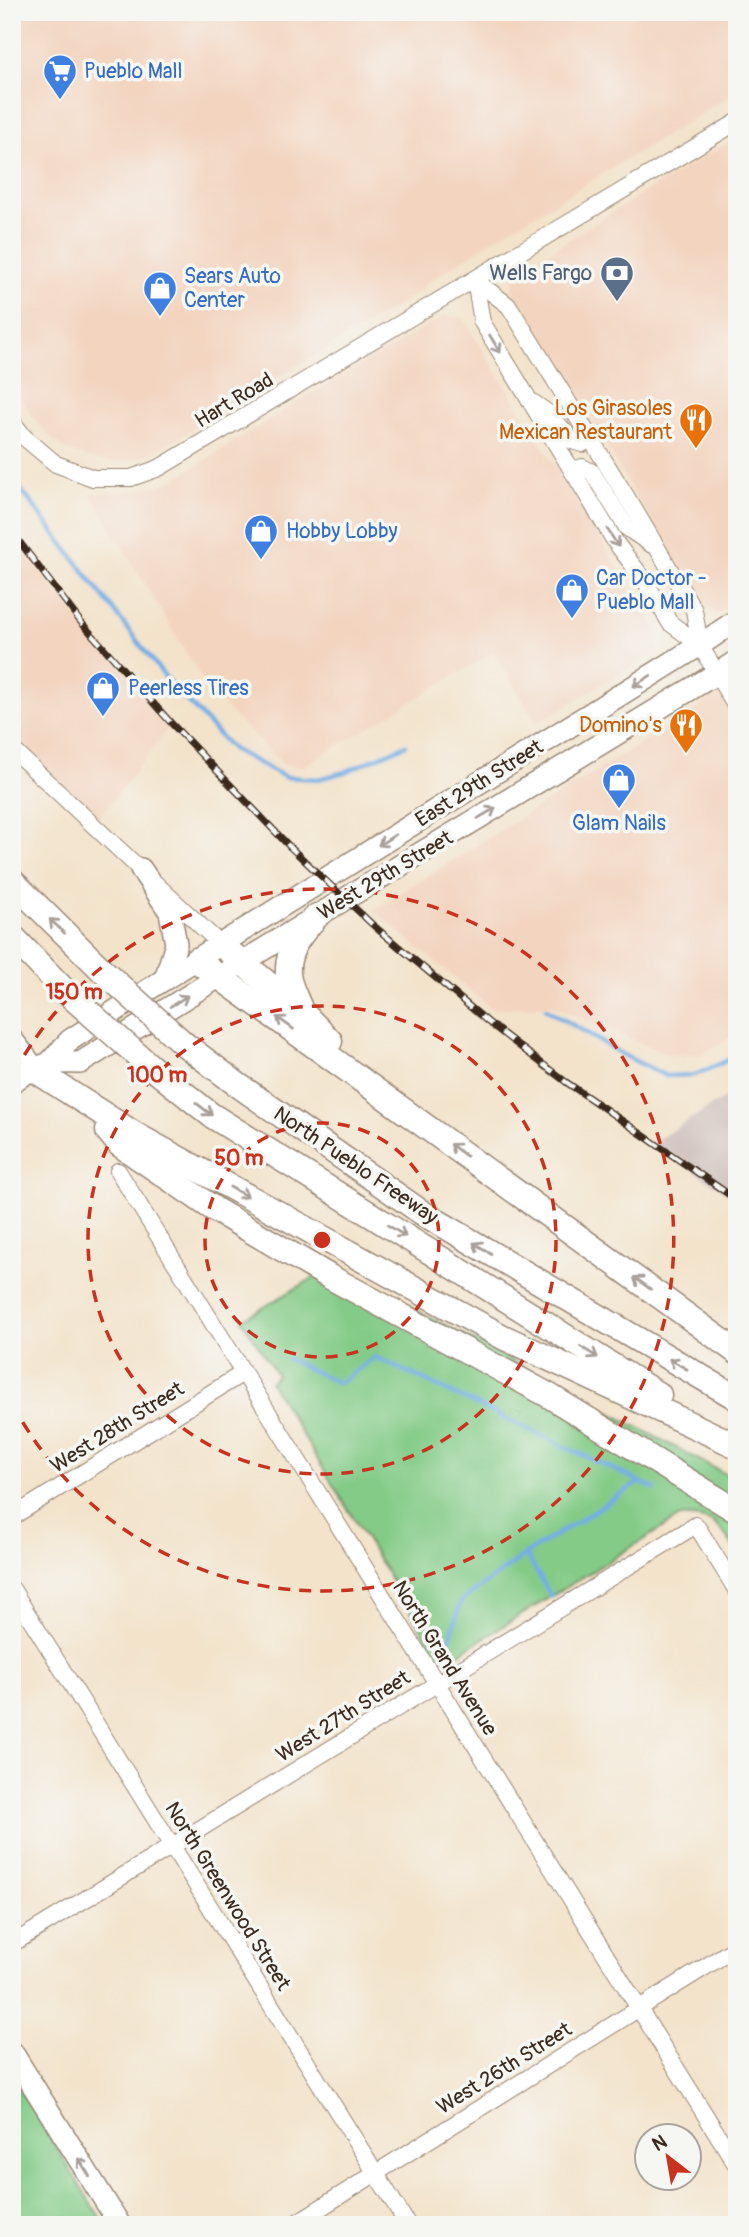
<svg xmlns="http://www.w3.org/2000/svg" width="749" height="2237" viewBox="0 0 749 2237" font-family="Pangolin,sans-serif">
  <rect width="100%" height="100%" fill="#f6f6f2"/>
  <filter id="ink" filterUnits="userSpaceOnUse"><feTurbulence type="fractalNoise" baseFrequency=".0143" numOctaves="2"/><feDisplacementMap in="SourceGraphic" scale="14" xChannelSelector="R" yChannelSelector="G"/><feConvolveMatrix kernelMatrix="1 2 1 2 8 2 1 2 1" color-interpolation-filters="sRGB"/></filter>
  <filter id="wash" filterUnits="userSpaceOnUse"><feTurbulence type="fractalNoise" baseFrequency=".00686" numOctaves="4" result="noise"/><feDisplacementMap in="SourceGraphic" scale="28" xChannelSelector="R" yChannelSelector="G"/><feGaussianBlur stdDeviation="1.57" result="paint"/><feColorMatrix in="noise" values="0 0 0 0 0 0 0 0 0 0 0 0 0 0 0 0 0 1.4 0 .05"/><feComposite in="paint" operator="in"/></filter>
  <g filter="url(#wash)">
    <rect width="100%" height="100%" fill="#f3e3cb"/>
    <g fill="#f3d4bf">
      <path d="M12 12H737V92L486 244 424 285 423 290 155 452 132 460 115 462 97 460 70 452 52 439 37 423 12 385Z"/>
      <path d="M737 137V600L716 613 701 604 513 291 514 274 633 199Z"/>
      <path d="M445 315 463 318 658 632V651L537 723 494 652 302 767 283 764 209 691 91 494 122 492 151 488 175 479 307 396Z"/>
      <path d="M12 532 80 621 172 724 93 825 12 749Z"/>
      <path d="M737 683V1033L701 1055 666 1054 552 1005 492 1009 373 910Z"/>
    </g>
    <path fill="#cfc0bb" d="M737 1090V1200L652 1143Z"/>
    <g fill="#83cb87" stroke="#5f7a52" stroke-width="2">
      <path d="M334 1266 737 1480V1553C720 1526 714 1515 680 1517L453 1657 439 1658 270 1382 277 1375 242 1320Z"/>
      <path d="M12 2077 105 2225H12Z"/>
    </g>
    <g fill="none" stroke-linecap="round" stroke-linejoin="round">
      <g stroke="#75ade4" stroke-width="4.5">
        <path d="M12 478 165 677 232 749 285 777 318 779 345 772 406 745"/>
        <path d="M546 1009 623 1055 666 1076 695 1075 737 1056"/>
        <path d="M288 1359 339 1383 375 1357 655 1489"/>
        <path d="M526 1554 551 1596"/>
        <path d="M445 1656 461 1601 526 1554 640 1482"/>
      </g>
    </g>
  </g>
  <g filter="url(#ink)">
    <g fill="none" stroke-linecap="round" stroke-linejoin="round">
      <g stroke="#978674" stroke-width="18">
        <g id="minor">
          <path d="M475 280 509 306 634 509 694 610 700 645 737 709"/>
          <path d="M475 280 482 322 616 543 645 581 670 623 700 645"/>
          <path d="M534 403 551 415 572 441 582 444 590 439"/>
          <path d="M12 421 25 438 56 464 93 478H131L159 468 737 122"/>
          <path d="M572 471 582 467 592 472 627 528 652 545"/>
          <path d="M12 749 220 944"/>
          <path d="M118 1171 737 2166"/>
          <path d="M12 1517 243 1373"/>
          <path d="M12 1589 408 2225"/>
          <path d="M12 1944 696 1525 737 1591"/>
          <path d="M293 2225 737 1947"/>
        </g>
      </g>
      <g stroke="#978674" stroke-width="24">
        <g id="major">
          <path d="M141 869 170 912 176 944 165 979"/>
          <path d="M50 1062 70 1040 165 979 700 645 737 620"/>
          <path d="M12 1082C41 1063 45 1062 80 1063L317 916 737 661"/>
          <path d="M12 2052 120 2225"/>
        </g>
      </g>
      <g stroke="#978674" stroke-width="27">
        <g id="highway">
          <path d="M12 881 102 970"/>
          <path d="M12 936 65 991"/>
          <path d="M220 944 302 1012 330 1041"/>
          <path d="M196 960 737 1352"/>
          <path d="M301 1011C297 1000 289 986 288 974 286 950 302 932 317 916"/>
          <path d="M12 1042 33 1069 136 1135 503 1337 737 1446"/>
          <path d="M184 1044 238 1085 421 1212 737 1398"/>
          <path d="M151 1067 211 1115 659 1395"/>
          <path d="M108 1131 119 1144 214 1209 330 1277 548 1395 737 1511"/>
        </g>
      </g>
      <use href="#minor" stroke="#fff" stroke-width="16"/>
      <use href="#major" stroke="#fff" stroke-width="21"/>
      <use href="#highway" stroke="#fff" stroke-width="24"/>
      <g stroke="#3b2a1e" stroke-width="7">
        <path id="rail" d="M12 532 80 621 172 724 290 847 374 926 488 1022 566 1082 737 1200"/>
      </g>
      <use href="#rail" stroke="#f6f6f2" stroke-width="4.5" stroke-dasharray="13" stroke-linecap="butt"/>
      <g stroke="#978674" stroke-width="27" stroke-linecap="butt">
        <g id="highway-bridge">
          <path d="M102 970 184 1044"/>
          <path d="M65 991 151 1067"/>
        </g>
      </g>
      <use href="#highway-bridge" stroke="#fff" stroke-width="24"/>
    </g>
    <defs><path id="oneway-shaft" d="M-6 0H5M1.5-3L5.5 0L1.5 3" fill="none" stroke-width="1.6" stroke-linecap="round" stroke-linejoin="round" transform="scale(1.75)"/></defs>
    <g stroke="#a79f9a">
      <use href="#oneway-shaft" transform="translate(495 344) rotate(59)"/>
      <use href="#oneway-shaft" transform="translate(613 538) rotate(57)"/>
      <use href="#oneway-shaft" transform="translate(642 681) rotate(148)"/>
      <use href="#oneway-shaft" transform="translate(487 813) rotate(-31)"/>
      <use href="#oneway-shaft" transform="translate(387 840) rotate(148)"/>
      <use href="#oneway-shaft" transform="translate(57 926) rotate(-136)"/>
      <use href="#oneway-shaft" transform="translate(179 1001) rotate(-32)"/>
      <use href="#oneway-shaft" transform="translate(285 1023) rotate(-144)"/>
      <use href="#oneway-shaft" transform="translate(204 1109) rotate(38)"/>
      <use href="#oneway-shaft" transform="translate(458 1150) rotate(-144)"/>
      <use href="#oneway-shaft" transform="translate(239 1192) rotate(29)"/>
      <use href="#oneway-shaft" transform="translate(397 1231) rotate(32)"/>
      <use href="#oneway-shaft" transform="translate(482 1248) rotate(-149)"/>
      <use href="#oneway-shaft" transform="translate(642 1283) rotate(-144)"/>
      <use href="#oneway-shaft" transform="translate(589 1352) rotate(32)"/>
      <use href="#oneway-shaft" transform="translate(678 1364) rotate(-150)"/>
      <use href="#oneway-shaft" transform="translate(84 2167) rotate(-122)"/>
    </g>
  </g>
  <g fill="none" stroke="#c8321e" stroke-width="3.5" stroke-dasharray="12 9">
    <circle cx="322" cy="1240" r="117"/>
    <circle cx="322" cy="1240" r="234"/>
    <path d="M14 1073A351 351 0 1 1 14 1407"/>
  </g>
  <defs>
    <g id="supermarket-pin" transform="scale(1.75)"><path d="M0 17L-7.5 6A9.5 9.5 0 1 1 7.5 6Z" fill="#3f7fe0" stroke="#f6f6f2"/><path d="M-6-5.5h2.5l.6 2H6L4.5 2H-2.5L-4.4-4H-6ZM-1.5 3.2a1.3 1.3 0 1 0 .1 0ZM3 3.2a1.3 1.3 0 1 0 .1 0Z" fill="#fff"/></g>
    <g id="bank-pin" transform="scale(1.75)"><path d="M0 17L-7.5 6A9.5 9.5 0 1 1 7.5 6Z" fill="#5c6f8a" stroke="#f6f6f2"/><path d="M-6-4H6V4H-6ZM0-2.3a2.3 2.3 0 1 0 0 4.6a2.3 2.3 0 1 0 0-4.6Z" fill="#fff"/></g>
    <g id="shop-pin" transform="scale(1.75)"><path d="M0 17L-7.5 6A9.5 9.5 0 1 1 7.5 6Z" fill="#3f7fe0" stroke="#f6f6f2"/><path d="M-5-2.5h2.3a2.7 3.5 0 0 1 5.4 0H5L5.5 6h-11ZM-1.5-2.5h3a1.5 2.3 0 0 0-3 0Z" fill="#fff"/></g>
    <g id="restaurant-pin" transform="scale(1.75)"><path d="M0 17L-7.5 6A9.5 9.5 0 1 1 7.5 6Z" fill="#e8710a" stroke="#f6f6f2"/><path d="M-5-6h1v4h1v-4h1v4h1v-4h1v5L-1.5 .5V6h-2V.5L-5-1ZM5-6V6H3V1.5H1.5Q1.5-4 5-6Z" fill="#fff"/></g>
  </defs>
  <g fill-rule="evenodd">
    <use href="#supermarket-pin" x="60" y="71"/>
    <use href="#bank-pin" x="617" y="273"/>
    <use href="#shop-pin" x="160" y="288"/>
    <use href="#restaurant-pin" x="696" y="420"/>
    <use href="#shop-pin" x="261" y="531"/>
    <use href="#shop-pin" x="572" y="590"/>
    <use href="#shop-pin" x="103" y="688"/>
    <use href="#restaurant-pin" x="686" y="725"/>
    <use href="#shop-pin" x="619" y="780"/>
  </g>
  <g text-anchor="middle" stroke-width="7" stroke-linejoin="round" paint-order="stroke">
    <g font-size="21" fill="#366cbe" stroke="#f6f6f2" text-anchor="start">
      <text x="84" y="78">Pueblo Mall</text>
      <text x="184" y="283">Sears Auto<tspan x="184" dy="24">Center</tspan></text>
      <text x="286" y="538">Hobby Lobby</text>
      <text x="596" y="585">Car Doctor -<tspan x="596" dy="24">Pueblo Mall</tspan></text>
      <text x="128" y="695">Peerless Tires</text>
      <text x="619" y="830" text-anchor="middle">Glam Nails</text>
    </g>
    <g font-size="21" fill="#4e5e75" stroke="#f6f6f2" text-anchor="end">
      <text x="592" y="280">Wells Fargo</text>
    </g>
    <g font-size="21" fill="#3b2a1e" stroke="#f6f6f2">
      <text transform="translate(234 400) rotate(-31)" y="7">Hart Road</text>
      <text transform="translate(479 783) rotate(-32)" y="7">East 29th Street</text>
      <text transform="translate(385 875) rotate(-31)" y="7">West 29th Street</text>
      <text transform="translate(356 1165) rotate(34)" y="7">North Pueblo Freeway</text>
      <text transform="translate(117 1427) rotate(-32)" y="7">West 28th Street</text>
      <text transform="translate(445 1658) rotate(58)" y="7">North Grand Avenue</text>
      <text transform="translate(343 1716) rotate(-32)" y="7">West 27th Street</text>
      <text transform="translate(228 1896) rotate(58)" y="7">North Greenwood Street</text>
      <text transform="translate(504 2068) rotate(-32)" y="7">West 26th Street</text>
    </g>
    <g font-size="21" fill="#c56008" stroke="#f6f6f2" text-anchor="end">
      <text x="672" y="415">Los Girasoles<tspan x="672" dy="24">Mexican Restaurant</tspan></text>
      <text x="662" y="732">Domino's</text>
    </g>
  </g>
  <circle cx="322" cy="1240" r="10" fill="#c8321e" stroke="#f6f6f2" stroke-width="3.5"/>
  <g font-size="21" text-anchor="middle" font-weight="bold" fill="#c8321e" stroke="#f6f6f2" stroke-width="7" stroke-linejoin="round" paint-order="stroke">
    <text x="74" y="999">150 m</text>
    <text x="157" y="1082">100 m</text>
    <text x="239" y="1165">50 m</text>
  </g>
  <rect width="749" height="2237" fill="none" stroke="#f6f6f2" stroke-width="42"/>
  <g transform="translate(668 2157) rotate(329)"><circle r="33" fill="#f6f6f2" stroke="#aba49d" stroke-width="2"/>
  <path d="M0-5L12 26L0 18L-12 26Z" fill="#c8321e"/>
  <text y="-10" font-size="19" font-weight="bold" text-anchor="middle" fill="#3b2a1e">N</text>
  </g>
</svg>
